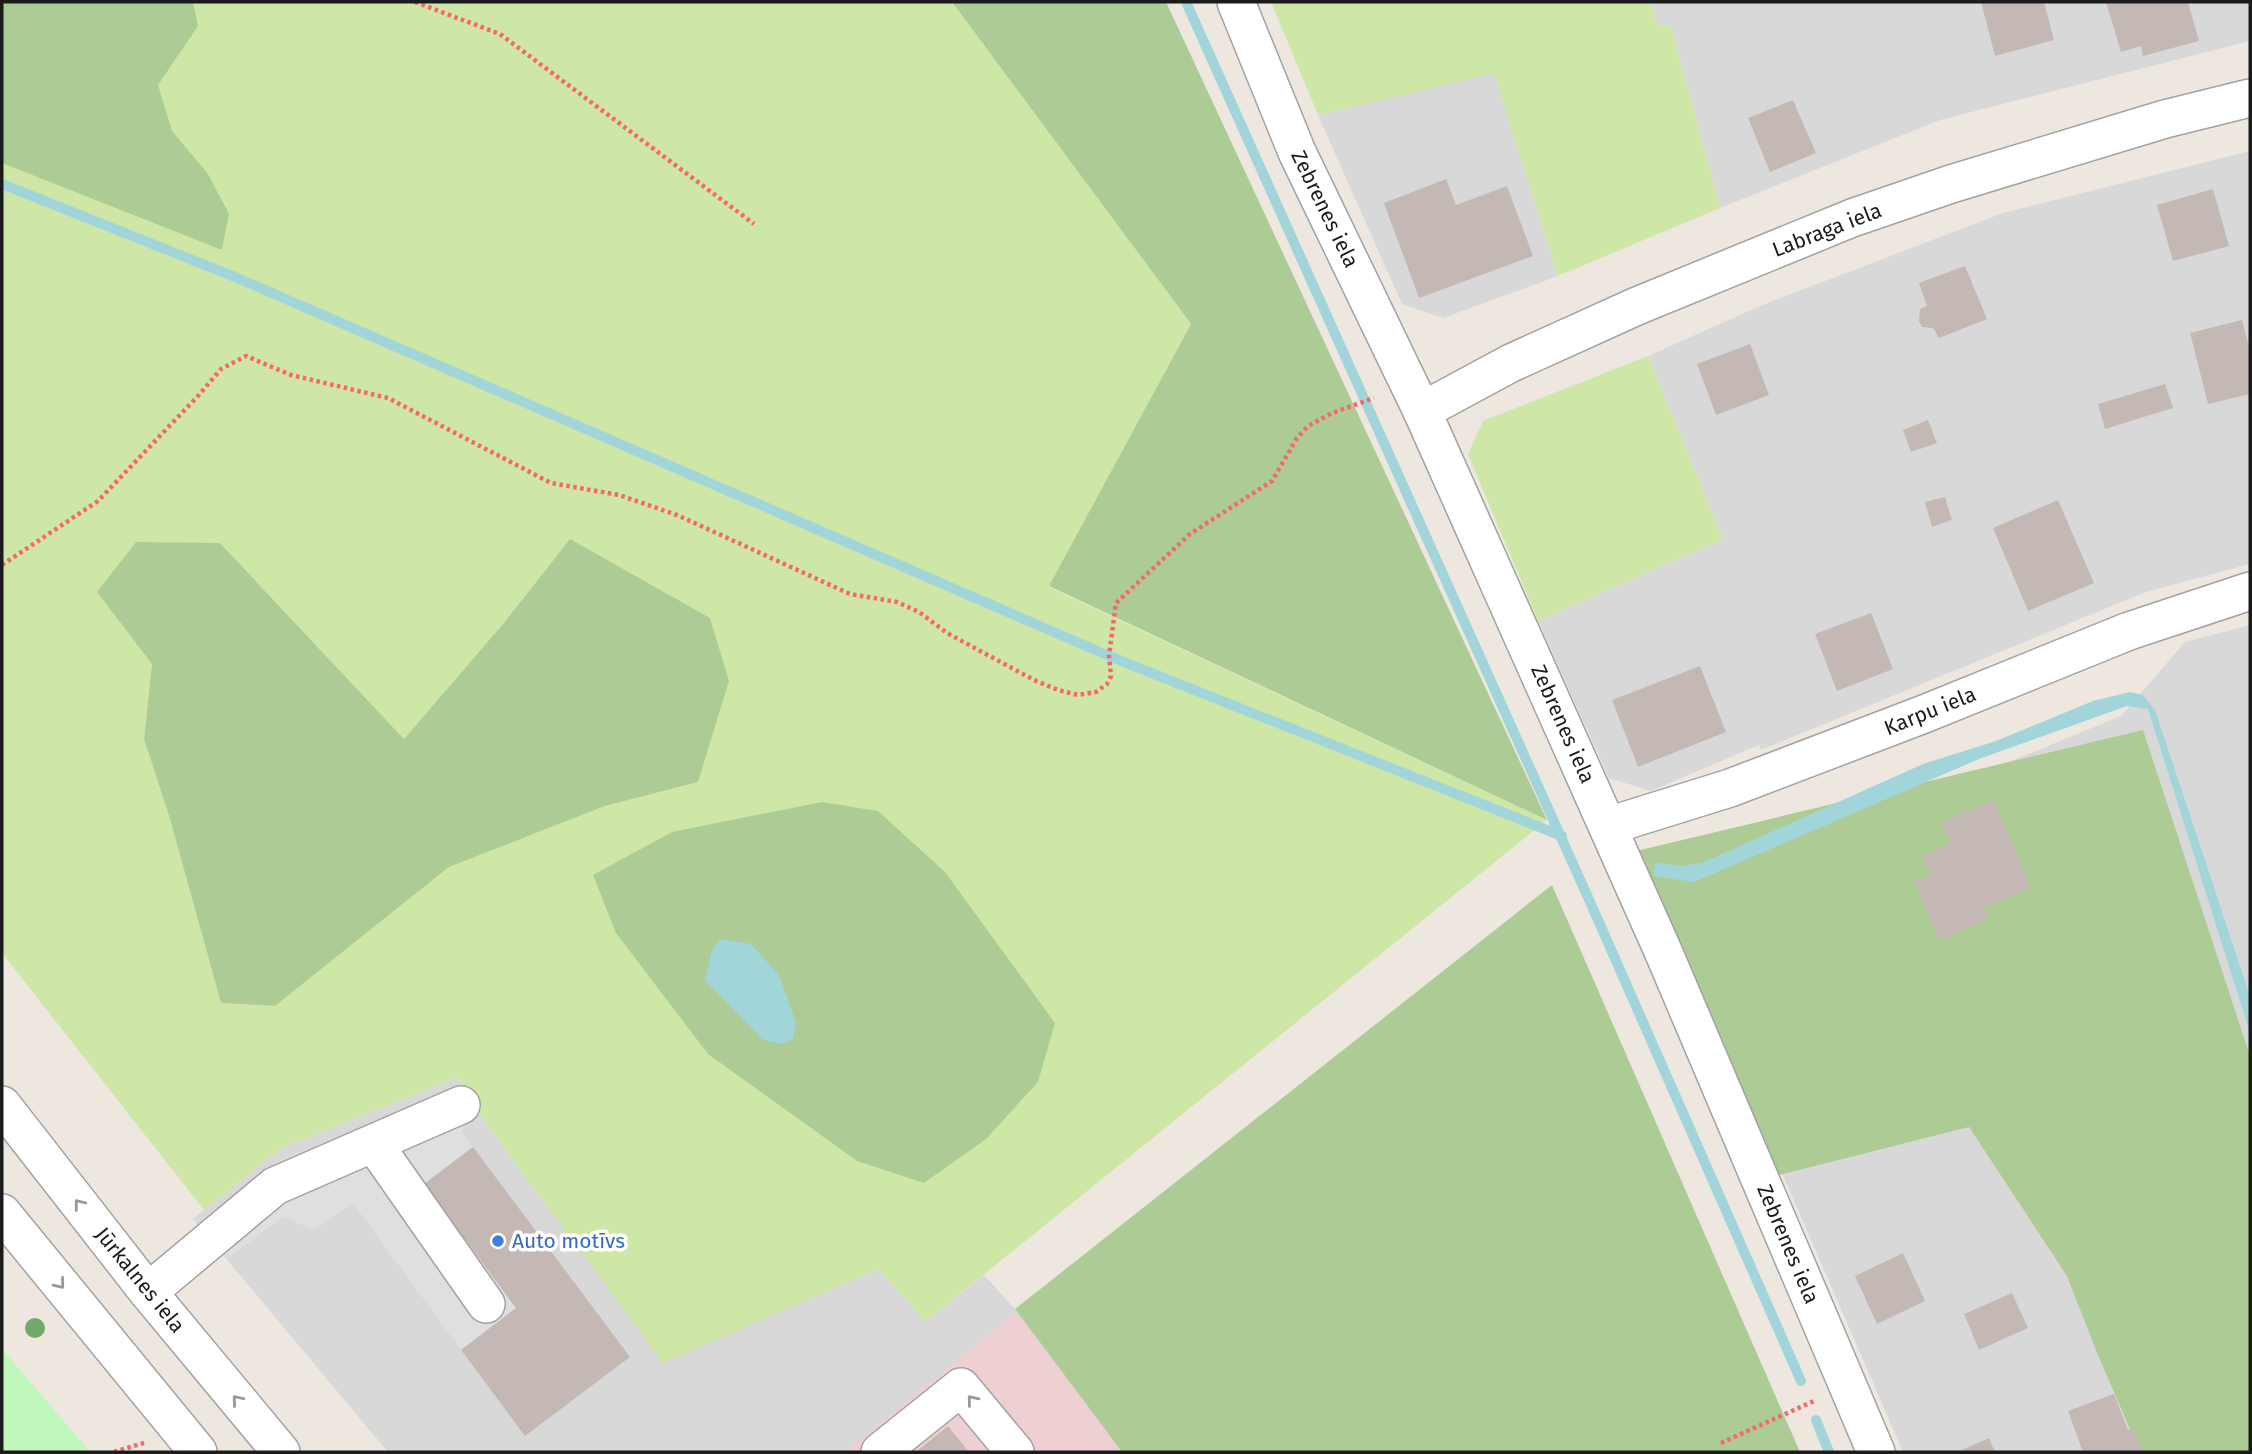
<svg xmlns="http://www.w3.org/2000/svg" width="2252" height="1454" viewBox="0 0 2252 1454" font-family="'Fira Sans',sans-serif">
  <rect width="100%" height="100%" fill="#ede7e0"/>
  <g fill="#d9d8d8">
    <path d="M1651 2H2250V41L1940 120 1720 208 1671 26 1657 25Z"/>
    <path d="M1494 72 1558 276 1443 318 1402 304 1318 115Z"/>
    <path d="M2250 151V564L2146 592 1761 750 1759 745 1651 791 1609 778 1538 621 1723 539 1648 356 1760 306 2003 213Z"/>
    <path d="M2250 625V1452H1903L1678 933 1696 890 2121 716 2185 642Z"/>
    <path d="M458 1077 480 1115 663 1362 878 1269 926 1321 984 1275 1015 1309 1122 1452H388L193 1219 281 1148Z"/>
  </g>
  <path fill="#eecfd2" d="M1017 1313 1122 1452H845L997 1327Z"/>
  <g fill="#cfe7a6" fill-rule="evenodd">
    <path d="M2 2H952L1191 324 1049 587 1547 820 926 1321 878 1269 663 1363 480 1115 458 1077 281 1148 204 1210 2 953ZM570 539 698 782 605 806 449 867 275 1006 221 1003 170 819 144 739 152 664 220 543 404 739 503 624Z"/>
    <path d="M1271 2H1651L1657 25 1671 26 1720 208 1558 276 1494 73 1318 115Z"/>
    <path d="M1648 356 1723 539 1538 621 1468 454 1483 421Z"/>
  </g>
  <g fill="#adcc95">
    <path d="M2 2H193L198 26 158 85 172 131 208 174 229 214 222 250 2 163Z"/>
    <path d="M952 2H1166L1547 820 1049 586 1191 324Z"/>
    <path d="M570 539 710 618 729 681 698 782 605 806 449 867 275 1006 221 1003 170 819 144 739 152 664 97 592 136 542 220 543 404 739 503 624Z"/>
    <path d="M2143 730 2250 1056V1452H2140L2097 1353 2067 1276 1969 1127 1779 1175 1636 851Z"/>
    <path d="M822 802 878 811 945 872 1055 1023 1038 1082 986 1139 924 1183 857 1161 708 1054 616 933 593 875 672 832Z"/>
    <path d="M1552 885 1800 1452H1122L1015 1309Z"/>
  </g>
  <path fill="#c0f8bc" d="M2 1349 90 1452H2Z"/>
  <path fill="#dfdfdf" d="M463 1086 480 1115 472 1118 464 1126 462 1132 473 1147 424 1184 516 1308 461 1350 353 1203 315 1230 282 1217 227 1259 200 1227 287 1158Z"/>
  <g fill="#a1d5da">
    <path d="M2130 692 2143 695 2155 710 2250 996V1033L2148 709 2127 706 1979 759 1694 882 1653 876 1655 862 1682 866 1704 862 1923 764 1996 741 2093 701Z"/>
    <path d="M720 939 751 944 779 975 796 1023 793 1039 782 1044 763 1040 705 980 712 950Z"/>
  </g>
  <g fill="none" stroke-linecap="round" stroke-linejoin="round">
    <g stroke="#a1d5da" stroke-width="10">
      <path d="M1186 2C1395 460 1599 920 1801 1381"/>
      <path d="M2 184 235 277 1109 656 1562 836"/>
      <path d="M1816 1420 1829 1452"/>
    </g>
  </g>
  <g fill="#c4b8b4">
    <path d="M1981 2H2044L2054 40 1995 56Z"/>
    <path d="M2106 2H2188L2199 41 2143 56 2141 46 2121 52Z"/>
    <path d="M1793 100 1816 153 1770 172 1748 118Z"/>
    <path d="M1446 179 1456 205 1507 186 1533 256 1419 298 1384 203Z"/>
    <path d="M2213 189 2229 246 2173 261 2157 205Z"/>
    <path d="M1965 266 1987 319 1939 338 1933 328 1922 327 1919 321 1920 309 1927 306 1919 283Z"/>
    <path d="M2242 320 2250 351V394L2208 404 2190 333Z"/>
    <path d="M1750 344 1769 395 1716 415 1697 364Z"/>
    <path d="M2165 384 2173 408 2105 429 2098 404Z"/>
    <path d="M1928 420 1937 443 1911 452 1903 430Z"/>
    <path d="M1945 497 1952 520 1932 527 1925 502Z"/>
    <path d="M2058 500 2094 583 2028 611 1993 528Z"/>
    <path d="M1871 613 1893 669 1837 691 1815 634Z"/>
    <path d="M1700 666 1726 732 1638 767 1612 700Z"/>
    <path d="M1994 800 2031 888 1984 908 1989 919 1939 941 1914 882 1931 875 1922 855 1951 843 1942 822Z"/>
    <path d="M473 1147 630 1357 525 1436 461 1350 516 1308 424 1184Z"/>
    <path d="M1903 1253 1925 1301 1877 1324 1855 1276Z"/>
    <path d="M2012 1293 2028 1328 1979 1350 1964 1314Z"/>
    <path d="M2114 1394 2128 1430 2133 1428 2143 1452H2083L2068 1411Z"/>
    <path d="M948 1426 969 1452H916Z"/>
    <path d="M1989 1438 1995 1452H1957Z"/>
  </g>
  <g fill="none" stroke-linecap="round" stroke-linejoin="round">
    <g stroke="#a2a2a2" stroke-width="40">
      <g id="minor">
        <path d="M1236 2 1297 152 1422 411 1663 951 1876 1452"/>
        <path d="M1422 411 1511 363 1637 306 1852 218 1951 184 2165 119 2250 98"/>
        <path d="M1608 826 1730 788 1924 714 2129 631 2250 591"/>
        <path d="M2 1105 148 1292 281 1452"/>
        <path d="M374 1144 486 1304"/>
        <path d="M2 1213 198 1452"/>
        <path d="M148 1292 275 1186 461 1105"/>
        <path d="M880 1452 961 1387 1015 1452"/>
      </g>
    </g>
    <g stroke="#f7666c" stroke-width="4.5" stroke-dasharray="3.5 3.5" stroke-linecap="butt">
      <path d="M415 2 500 34 754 224"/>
      <path d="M2 565 98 501 198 396 221 369 246 356 291 375 388 398 551 483 619 495 677 515 850 594 897 602 919 612 947 633 1034 680 1058 690 1078 695 1096 692 1107 684 1111 676 1109 656 1116 603 1190 534 1272 481 1297 438 1308 426 1332 413 1374 398"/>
      <path d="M1721 1443 1814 1401"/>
      <path d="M114 1452 144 1443"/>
    </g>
    <use href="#minor" stroke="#fff" stroke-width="37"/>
  </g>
  <circle fill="#75a96b" cx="35" cy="1328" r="10"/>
  <defs><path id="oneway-chevron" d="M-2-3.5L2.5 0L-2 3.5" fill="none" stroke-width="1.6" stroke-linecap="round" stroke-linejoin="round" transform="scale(1.75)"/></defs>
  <g stroke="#989898">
    <use href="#oneway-chevron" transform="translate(79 1204) rotate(-128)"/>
    <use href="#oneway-chevron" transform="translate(60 1284) rotate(51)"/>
    <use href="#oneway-chevron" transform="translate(237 1400) rotate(-130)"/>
    <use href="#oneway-chevron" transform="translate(972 1400) rotate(-129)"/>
  </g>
  <circle fill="#3f7fe0" stroke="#fff" stroke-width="2.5" cx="498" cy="1241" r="7"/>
  <g text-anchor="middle" stroke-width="7" stroke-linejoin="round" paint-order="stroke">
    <g font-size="21" fill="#1b1b1b" stroke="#fff">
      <text transform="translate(1325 209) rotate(64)" y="7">Zebrenes iela</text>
      <text transform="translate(1827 230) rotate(-21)" y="7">Labraga iela</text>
      <text transform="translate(1930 711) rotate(-22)" y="7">Karpu iela</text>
      <text transform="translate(1563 724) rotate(66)" y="7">Zebrenes iela</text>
      <text transform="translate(1788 1244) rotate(67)" y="7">Zebrenes iela</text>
      <text transform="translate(140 1280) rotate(51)" y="7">Jūrkalnes iela</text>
    </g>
    <g font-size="21" fill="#366cbe" stroke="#fff" text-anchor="start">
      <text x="512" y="1248">Auto motīvs</text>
    </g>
  </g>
  <rect width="2252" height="1454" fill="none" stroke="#1b1b1b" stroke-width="7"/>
</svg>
